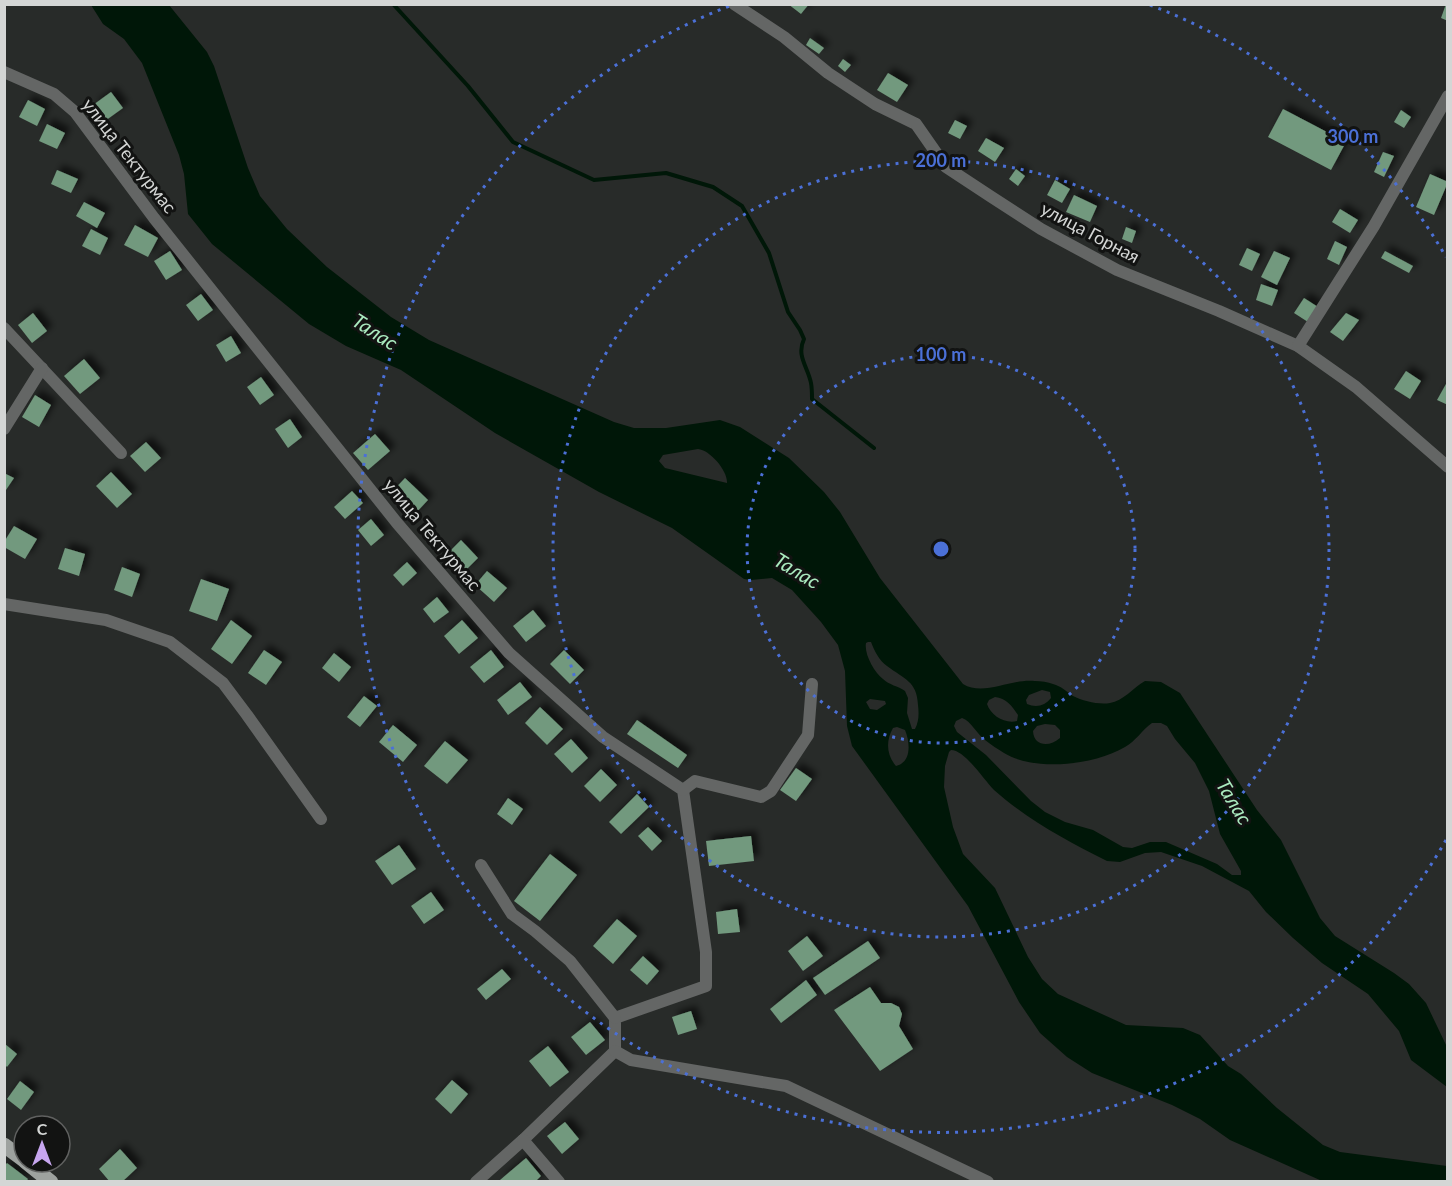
<svg xmlns="http://www.w3.org/2000/svg" width="1452" height="1186" viewBox="0 0 1452 1186" font-family="Lato,sans-serif">
  <defs>
    <filter id="shadow"><feDropShadow dx="5.5" dy="-5.5" stdDeviation="3" flood-color="#0009"/></filter>
  </defs>
  <rect width="100%" height="100%" fill="#282b29"/>
  <path fill="#001708" fill-rule="evenodd" d="M91 5H169L207 52 214 66 248 168 260 196 287 229 327 267 391 317 429 340 614 422 634 428H666L720 420 740 427 789 458 824 492 840 512 880 578 963 684C984 697 1011 678 1035 681 1041 681 1048 682 1053 684 1061 686 1067 692 1073 696 1083 701 1099 705 1110 703 1123 701 1133 688 1145 681L1161 682 1180 693 1257 810 1281 840 1320 918 1335 936 1394 973 1409 984 1426 1003 1447 1047V1087L1411 1060 1399 1031 1368 994 1322 963 1293 938 1266 912 1249 891 1202 866 1161 852 1145 853 1120 862 1107 861C1067 841 1028 820 994 790 984 780 965 750 951 750L949 752 945 766 944 787 953 827 963 854 995 888 1028 957 1042 979 1058 994 1126 1025 1183 1028 1200 1035 1228 1066 1241 1074 1277 1108 1323 1145 1340 1152 1447 1166V1181H1322L1230 1140 1200 1119 1172 1105 1092 1073 1067 1057 1040 1033 1019 1002 968 906 852 746 847 726 845 671 838 645 821 622 792 590 772 578 751 580 744 579 672 528 599 492 495 433 401 370 346 346 309 324 212 244 188 214 184 174 179 155 142 63 124 39 103 24ZM698 449C710 450 728 471 727 483L665 468 659 461 663 455ZM868 642H871C875 652 879 660 887 666 904 679 917 681 918 705 919 714 919 721 915 729H912L907 713 908 698 905 691C898 686 889 685 883 679 874 672 864 654 866 643ZM1042 690 1050 692 1051 698C1045 706 1036 708 1027 704L1026 700 1029 695ZM995 697C1006 698 1012 706 1018 715L1017 721C1005 724 991 716 987 704L989 700ZM870 699 885 701 886 704 877 710 870 709 866 702ZM962 718C971 721 977 734 985 740 991 745 998 749 1004 753 1035 772 1095 765 1125 747 1136 741 1142 730 1152 723H1161L1167 726 1175 739 1195 763 1209 791 1220 834 1241 871V875H1232L1217 864 1166 842H1150L1132 848 1123 847 1093 830 1065 822 1045 812 1031 801 986 755 957 732 954 726 956 721ZM1045 724 1055 725 1060 730V738C1050 747 1034 747 1033 731L1037 726ZM897 727 905 730C910 742 912 762 896 766 886 755 886 740 893 728Z"/>
  <g fill="none" stroke-linecap="round" stroke-linejoin="round">
    <path stroke="#001708" stroke-width="4" d="M393 4 468 86 513 142 594 180 666 173 713 187 742 206 769 253 788 312 800 330 804 339C796 356 808 367 811 383 812 388 812 394 812 399L874 448"/>
  </g>
  <g fill="#72997e" filter="url(#shadow)">
    <path d="M788 4H809L801 14Z"/>
    <path d="M1446 4H1448V21L1441 18Z"/>
    <path d="M810 38 824 48 819 54 806 45Z"/>
    <path d="M843 59 851 65 845 72 838 66Z"/>
    <path d="M888 73 908 85 897 102 877 90Z"/>
    <path d="M111 92 123 108 105 121 93 105Z"/>
    <path d="M28 100 45 109 37 126 19 117Z"/>
    <path d="M1283 109 1346 142 1331 170 1268 137Z"/>
    <path d="M1401 110 1411 117 1404 128 1394 122Z"/>
    <path d="M955 120 967 126 960 139 948 133Z"/>
    <path d="M47 124 65 133 57 149 39 141Z"/>
    <path d="M986 138 1004 148 995 162 978 151Z"/>
    <path d="M1383 152 1394 156 1384 177 1374 172Z"/>
    <path d="M1016 169 1025 176 1018 186 1009 179Z"/>
    <path d="M57 170 78 179 71 193 51 184Z"/>
    <path d="M1430 174 1448 182 1434 215 1416 207Z"/>
    <path d="M1055 180 1070 189 1062 203 1047 195Z"/>
    <path d="M1074 195 1097 206 1090 222 1066 212Z"/>
    <path d="M84 202 105 213 97 228 76 216Z"/>
    <path d="M1340 209 1358 220 1350 233 1332 222Z"/>
    <path d="M135 225 158 238 148 257 124 245Z"/>
    <path d="M1126 227 1136 231 1132 243 1122 239Z"/>
    <path d="M91 229 108 238 100 255 82 246Z"/>
    <path d="M1335 241 1347 247 1339 265 1327 259Z"/>
    <path d="M1247 248 1260 254 1252 271 1239 265Z"/>
    <path d="M170 251 182 270 166 280 154 261Z"/>
    <path d="M1274 251 1290 258 1277 285 1261 277Z"/>
    <path d="M1385 251 1413 266 1409 273 1381 258Z"/>
    <path d="M1261 284 1278 290 1272 306 1256 300Z"/>
    <path d="M201 294 213 310 198 321 186 305Z"/>
    <path d="M1304 298 1318 307 1308 322 1294 313Z"/>
    <path d="M33 313 47 331 32 343 18 325Z"/>
    <path d="M1346 313 1359 320 1343 341 1330 332Z"/>
    <path d="M231 336 241 353 226 362 216 345Z"/>
    <path d="M84 359 100 378 80 394 64 376Z"/>
    <path d="M1406 371 1421 381 1410 399 1394 389Z"/>
    <path d="M261 377 274 395 260 405 247 387Z"/>
    <path d="M1446 384 1448 385V405L1437 400Z"/>
    <path d="M35 395 51 405 39 427 22 417Z"/>
    <path d="M290 419 302 437 288 448 275 429Z"/>
    <path d="M375 434 390 451 368 470 353 453Z"/>
    <path d="M146 442 161 458 145 472 130 456Z"/>
    <path d="M111 472 132 494 117 508 96 486Z"/>
    <path d="M4 473 14 478 4 493Z"/>
    <path d="M405 478 428 500 412 517 389 495Z"/>
    <path d="M352 491 363 503 345 519 334 507Z"/>
    <path d="M371 519 384 535 371 546 358 530Z"/>
    <path d="M14 526 37 539 25 559 4 547V542Z"/>
    <path d="M461 540 478 558 465 571 448 553Z"/>
    <path d="M65 548 85 554 79 576 58 569Z"/>
    <path d="M407 562 417 573 403 586 393 575Z"/>
    <path d="M122 567 140 574 132 597 114 590Z"/>
    <path d="M487 571 507 588 494 602 475 585Z"/>
    <path d="M201 579 229 589 217 621 189 611Z"/>
    <path d="M437 597 449 612 434 623 423 609Z"/>
    <path d="M533 610 546 626 526 642 513 626Z"/>
    <path d="M231 620 252 636 232 664 211 649Z"/>
    <path d="M462 620 478 638 459 654 444 636Z"/>
    <path d="M264 650 282 662 266 685 248 673Z"/>
    <path d="M491 650 504 667 484 683 470 667Z"/>
    <path d="M564 650 584 670 570 684 550 664Z"/>
    <path d="M334 653 351 667 339 682 322 668Z"/>
    <path d="M520 682 532 697 508 715 497 700Z"/>
    <path d="M364 696 377 706 360 727 347 717Z"/>
    <path d="M540 707 563 729 547 745 525 723Z"/>
    <path d="M637 720 687 755 678 768 627 734Z"/>
    <path d="M393 725 417 745 403 762 379 742Z"/>
    <path d="M571 739 588 758 572 773 554 754Z"/>
    <path d="M445 741 468 760 447 784 424 766Z"/>
    <path d="M796 768 812 779 796 801 780 790Z"/>
    <path d="M601 769 617 785 600 802 584 786Z"/>
    <path d="M637 794 649 807 621 834 609 822Z"/>
    <path d="M508 798 523 809 512 825 497 814Z"/>
    <path d="M648 827 662 841 652 851 638 836Z"/>
    <path d="M751 836 754 861 709 866 706 841Z"/>
    <path d="M399 845 416 869 392 885 375 861Z"/>
    <path d="M550 854 577 875 540 921 514 901Z"/>
    <path d="M431 892 444 910 424 924 411 906Z"/>
    <path d="M737 909 740 932 718 934 716 912Z"/>
    <path d="M617 919 637 936 613 964 593 946Z"/>
    <path d="M807 936 823 956 803 971 788 951Z"/>
    <path d="M868 941 880 958 825 995 813 978Z"/>
    <path d="M643 956 659 971 647 985 630 970Z"/>
    <path d="M502 969 511 979 486 1000 477 989Z"/>
    <path d="M806 980 817 995 781 1023 770 1009Z"/>
    <path d="M870 987 881 1003H891L899 1007 902 1014 899 1026 913 1049 880 1071 834 1010Z"/>
    <path d="M691 1011 697 1029 678 1035 672 1017Z"/>
    <path d="M590 1022 605 1040 586 1055 571 1037Z"/>
    <path d="M5 1044 17 1054 7 1067 5 1065Z"/>
    <path d="M548 1046 569 1072 550 1087 529 1061Z"/>
    <path d="M452 1080 468 1094 451 1114 435 1099Z"/>
    <path d="M20 1081 34 1092 21 1110 7 1099Z"/>
    <path d="M565 1122 579 1139 562 1154 547 1136Z"/>
    <path d="M120 1149 137 1168 122 1182H110L99 1169Z"/>
    <path d="M526 1158 541 1176 535 1182H501L500 1180Z"/>
    <path d="M7 1163 28 1179 26 1182H4V1166Z"/>
  </g>
  <g fill="none" stroke-linecap="round" stroke-linejoin="round">
    <g stroke="#646665" stroke-width="12">
      <path d="M734 4 784 37 828 73 875 104 916 124 946 167 990 196 1041 229 1117 270 1219 311 1298 346 1356 387 1448 467"/>
      <path d="M4 72 54 94 75 112 154 218 397 523 509 653 603 737 683 790 706 952V986L615 1018V1051L523 1140 476 1182"/>
      <path d="M4 328 121 453"/>
      <path d="M1298 346 1374 226 1448 96"/>
      <path d="M4 429 42 368"/>
      <path d="M4 604 106 620 170 642 223 683 247 715 321 819"/>
      <path d="M683 790 695 781 761 797 771 791 808 735 812 684"/>
      <path d="M481 865 512 914 535 931 570 961 615 1018"/>
      <path d="M615 1051 631 1060 786 1086 988 1182"/>
      <path d="M523 1140 559 1182"/>
    </g>
    <g stroke="#9ea29f" stroke-width="15">
      <path d="M4 1145 24 1160"/>
      <path d="M26 1162 51 1182"/>
    </g>
  </g>
  <g fill="none" stroke="#4b70d7" stroke-width="3" stroke-dasharray="3 6">
    <circle cx="941" cy="549" r="194"/>
    <circle cx="941" cy="549" r="388"/>
    <path d="M1446 840A583 583 0 1 1 732 5M1150 5A583 583 0 0 1 1446 257"/>
  </g>
  <g text-anchor="middle" stroke-width="6" stroke-linejoin="round" paint-order="stroke">
    <g font-size="18" fill="#d4d6d5" stroke="#121312">
      <text transform="translate(129 156) rotate(52)" y="6">улица Тектурмас</text>
      <text transform="translate(1090 233) rotate(28)" y="6">улица Горная</text>
      <text transform="translate(432 535) rotate(50)" y="6">улица Тектурмас</text>
    </g>
    <g font-size="20" font-style="italic" fill="#aaeabf" stroke="#121312">
      <text transform="translate(375 332) rotate(33)" y="7">Талас</text>
      <text transform="translate(797 571) rotate(31)" y="7">Талас</text>
      <text transform="translate(1234 802) rotate(59)" y="7">Талас</text>
    </g>
  </g>
  <circle cx="941" cy="549" r="9" fill="#4b70d7" stroke="#121312" stroke-width="3"/>
  <g font-size="18" text-anchor="middle" font-weight="bold" fill="#4b70d7" stroke="#121312" stroke-width="6" stroke-linejoin="round" paint-order="stroke">
    <text x="1353" y="143">300 m</text>
    <text x="941" y="167">200 m</text>
    <text x="941" y="361">100 m</text>
  </g>
  <rect width="1452" height="1186" fill="none" stroke="#d4d6d5" stroke-width="12"/>
  <g transform="translate(42 1144)"><circle r="28" fill="#121312" stroke="#606160" stroke-width="1.5"/>
  <path d="M0-4.5L10 22L0 15L-10 22Z" fill="#c7a6ef"/>
  <text y="-9" font-size="16" font-weight="bold" text-anchor="middle" fill="#d4d6d5">С</text>
  </g>
</svg>
